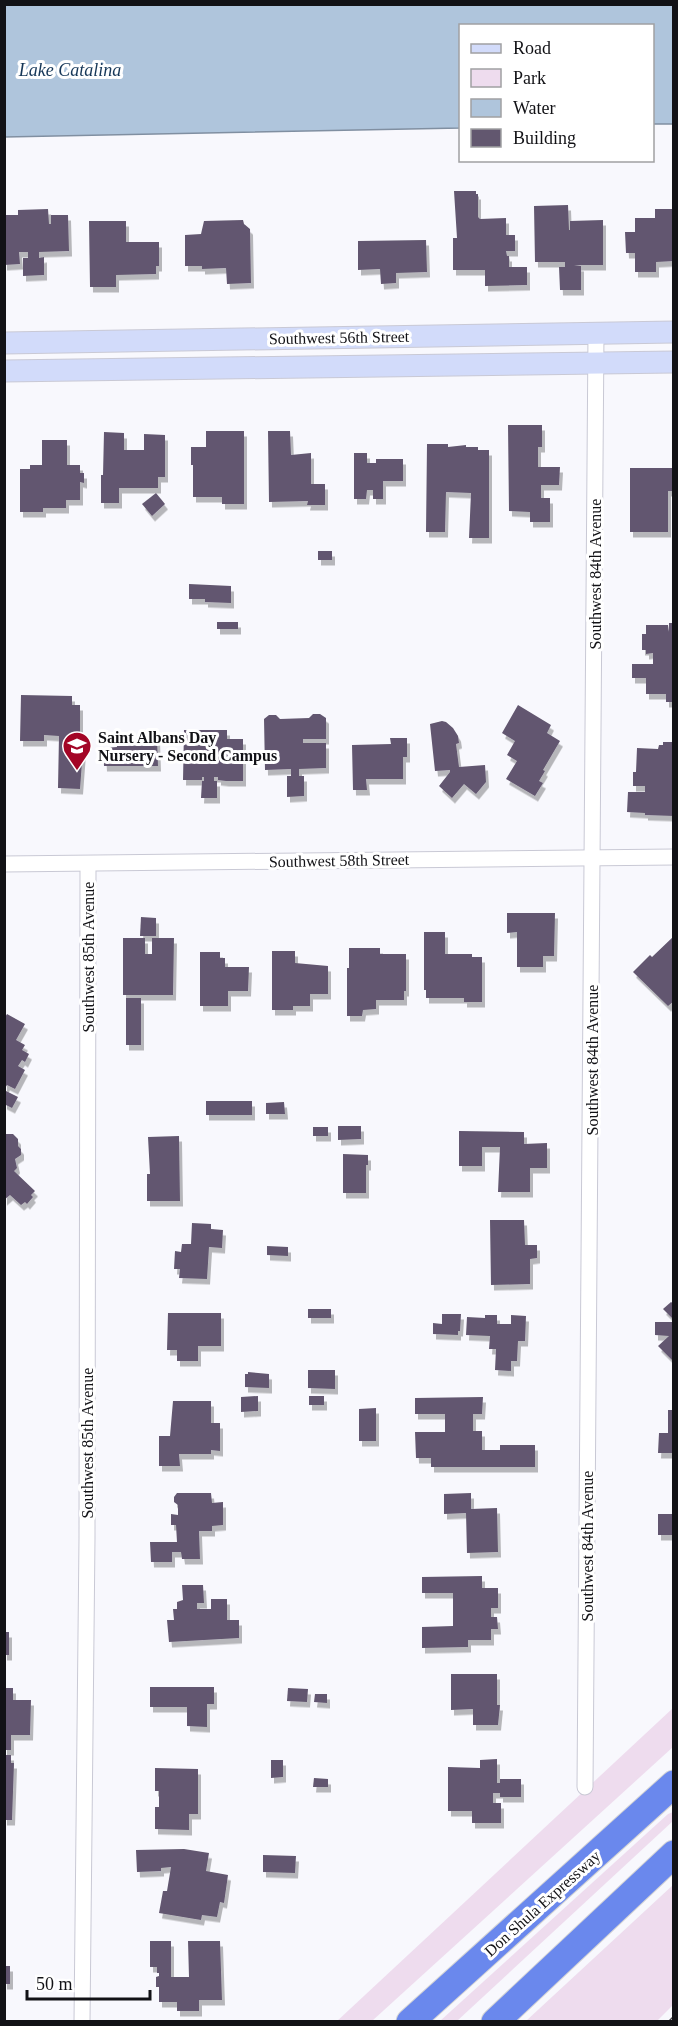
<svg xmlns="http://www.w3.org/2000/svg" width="678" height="2026" viewBox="0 0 678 2026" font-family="'Times New Roman',serif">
  <defs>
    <filter id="shadow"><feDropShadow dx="3" dy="5.5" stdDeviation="0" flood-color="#0004"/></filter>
  </defs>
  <rect width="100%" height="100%" fill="#f8f8fd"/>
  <g fill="#eedcee">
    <path d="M673 1708V1747L372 2021 336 2022Z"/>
    <path d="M673 1812V1821L457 2021H440L668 1814Z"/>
    <path d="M673 1885V2005L657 2021H526Z"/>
  </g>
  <path fill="#afc5dc" stroke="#808fa1" stroke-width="1.5" d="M4 5H673V124H653L652 26H460V128L5 137Z"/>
  <g fill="#62576f" filter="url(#shadow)">
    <path d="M454 191H476V194H478V217L480 219 506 218V235H515V251H506L507 256H509V267H527V285L485 286V270H453V238H457Z"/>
    <path d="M568 205 569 230H570V221L603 220V265H574L581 266V290H560L559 267H565V262H535L534 206Z"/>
    <path d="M48 209 49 224H51V215H68L69 251 39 252V258L44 257V275L23 276V258H28V252H19L20 264 4 265V215H18V210Z"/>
    <path d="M655 209H674V261L656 262V272H635V253H626L625 232H635V218H655Z"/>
    <path d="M243 220 244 224 250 229 251 283 227 284 226 268 202 269V266H185V235L201 234 204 221Z"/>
    <path d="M89 221H126V242H159V266H156V274L116 275V287H90Z"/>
    <path d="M426 240 427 272 396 273V283L381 284 380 269 358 270V241Z"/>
    <path d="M508 425H542V447H538V467H560L559 485H541V498H550V522H530V512L509 511Z"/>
    <path d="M206 431H244V504H222V497H193V465H191V447H206Z"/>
    <path d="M268 431H290L291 455 311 453V484H325V505H307L308 501 269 502Z"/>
    <path d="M104 432 124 433V450H144V434L165 435V477H158V488H119V503H101V475H103Z"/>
    <path d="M42 440H67V465H80V473H84V483L80 482V500H66V508H43V512H20V469H30V465H42Z"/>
    <path d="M427 444H448V447L466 445V447H478V450H489V538H469L471 493 446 492 445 532H426Z"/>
    <path d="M354 453H367V463H376V459H403V481H383V499H373V490H367L366 499H354Z"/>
    <path d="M630 468H674V491H668V532H630Z"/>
    <path d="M156 493 165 504 152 516 142 504Z"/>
    <rect x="318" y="551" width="14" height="9"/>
    <path d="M189 584 231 586V603L205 602V599H189Z"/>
    <rect x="217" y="622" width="21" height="7"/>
    <path d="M669 623H674V702H666V694H646V678H632V664H653V653L646 654V650H642V634H646V625H668L669 632Z"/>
    <path d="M21 695 72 696V705H80V749H83L80 789 58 788 59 736 44 735V741H20Z"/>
    <path d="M518 705 551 725 547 733 560 741 543 770 545 771 539 781 543 783 535 796 506 779 517 761 507 755 515 741 502 733Z"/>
    <path d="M313 714H320L326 718V739H303V743H326V768L299 769V776H304V796L287 797V776H291V769L265 770 264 719 269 715H276L280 719 309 718Z"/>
    <path d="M442 721 446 722 453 728 458 736 459 743 456 744 459 767 485 765 486 782 476 794 464 784 452 798 439 786 450 772V770L435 771 430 724Z"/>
    <path d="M184 730H227V739H243V781H226L218 780V777H214V781H217V798H201L202 781H204V777H202V780H183Z"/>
    <path d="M137 737H157L158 766H104L103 748 117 747 116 740H137Z"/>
    <path d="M390 738H407V757H403V779H366L367 790H353L352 745 391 744Z"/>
    <path d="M663 742H674V816L645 815V813L627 812 628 792H645V786H633V772H636L637 748 658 749 659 745H663Z"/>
    <path d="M507 913H555L554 956H543V967H517V932L507 933Z"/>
    <path d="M141 917 156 918V936H140Z"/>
    <path d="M424 932H445V954H472V957H482V1002H464V998H426V990H424Z"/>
    <path d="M674 936V1001L668 1006 633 972 650 955 652 957Z"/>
    <path d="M123 938H145V954H152V938H174L173 995H123Z"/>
    <path d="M349 948H380V954H406V991H404V1000H376V1009L363 1010 362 1016H347V968H349Z"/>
    <path d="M272 951H295V963L328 966V994H310V1006H293V1010H272Z"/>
    <path d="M200 952H220V958H225V967H249L248 991H228V1006H200Z"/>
    <rect x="126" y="998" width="15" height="47"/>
    <path d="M7 1014 25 1024 16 1040 25 1045 22 1050 29 1054 25 1062 22 1060 18 1066 25 1070 15 1089 7 1085 4 1090V1019Z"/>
    <path d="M4 1090 18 1097 12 1108 4 1104Z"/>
    <rect x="206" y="1101" width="46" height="14"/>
    <path d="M284 1102 285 1114H266V1103Z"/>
    <path d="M338 1126H361V1139L338 1140Z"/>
    <rect x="313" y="1127" width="15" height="9"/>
    <path d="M459 1131 524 1132V1144L547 1143V1168H530V1192H498L500 1147H482V1166H459Z"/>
    <path d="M4 1134H13L18 1139V1146L21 1149V1155L15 1159 17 1168 14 1171 35 1191 31 1195 33 1197 27 1204 25 1202 21 1205 10 1195 4 1200Z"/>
    <path d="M179 1136 180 1201H147V1174H150L148 1137Z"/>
    <path d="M343 1154 368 1155V1165H366V1193H343Z"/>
    <path d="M490 1220H524L525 1245H537V1258L530 1259V1284L491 1285Z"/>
    <path d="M192 1223 211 1224V1229L223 1230 222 1248 209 1247 207 1279 179 1278 180 1269H174L175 1251 181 1252 182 1244H191Z"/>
    <path d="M267 1246 288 1247V1256L267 1255Z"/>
    <path d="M671 1302 674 1304V1320L663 1309Z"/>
    <rect x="308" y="1309" width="23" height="9"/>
    <path d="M168 1313H221V1346H198V1361H177V1350H167Z"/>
    <path d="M442 1314H461L460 1331H458V1335L433 1334V1323L442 1324Z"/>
    <path d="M485 1315H497V1324H511V1315L526 1316 525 1341H518L517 1361H511V1371L495 1370 496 1349H489L490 1336 466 1335 467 1317 485 1318Z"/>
    <path d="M655 1322H674V1362L658 1346 669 1336 655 1335Z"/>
    <path d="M308 1370H335V1389L308 1388Z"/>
    <path d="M248 1372 269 1374V1388L245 1387V1374H248Z"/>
    <path d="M258 1396V1411L241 1412V1397Z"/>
    <rect x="309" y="1396" width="15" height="9"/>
    <path d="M483 1397 482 1414H473V1431H482V1450H500V1445H535V1467H431V1458H416L415 1432H445V1414H415V1398Z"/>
    <path d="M173 1401H211V1423H220V1451L211 1450V1454H179L180 1466H159V1436H170Z"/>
    <path d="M376 1408V1441H359V1409Z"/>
    <path d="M668 1410H674V1453H658L659 1433H668Z"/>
    <path d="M177 1493H211L212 1503 223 1502V1525L212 1526V1531H199L200 1559H182L181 1552H172V1562H151L150 1542H177L176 1525H171V1514L178 1515V1505L174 1502V1497Z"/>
    <path d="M471 1493V1509L497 1508 498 1552 467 1553 466 1513 444 1514V1494Z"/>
    <rect x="658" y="1514" width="16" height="21"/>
    <path d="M482 1576V1588H498V1608H491V1617H497L498 1629H491V1640H468V1647L422 1648V1627L453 1626V1593H422V1577Z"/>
    <path d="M182 1585H203L204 1603H197V1609H211V1599H227V1620H239V1638L169 1642 167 1620H174L173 1609H177V1602L183 1600Z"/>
    <rect x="4" y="1632" width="5" height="23"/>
    <path d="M451 1674H497V1705H500L498 1725H473V1709L451 1710Z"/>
    <path d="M150 1687H214V1704H207V1727L187 1726V1707H150Z"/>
    <path d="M4 1688H13V1700H31L30 1735H11V1750H4Z"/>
    <path d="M288 1688 308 1689 307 1702 287 1701Z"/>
    <path d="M315 1694H327V1703L314 1702Z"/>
    <path d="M4 1755H11V1763H14L12 1820H4Z"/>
    <path d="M497 1759V1783H500V1779H521V1797H500V1793H493V1803H501V1823H472V1811H448V1767L480 1768V1760Z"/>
    <path d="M271 1760H283V1777L271 1778Z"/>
    <path d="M155 1768 198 1769V1814H189V1830L155 1829V1807H159V1791H155Z"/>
    <path d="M314 1778 328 1779V1787H313Z"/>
    <path d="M184 1849 209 1853 206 1871 228 1875 224 1903 220 1902 217 1917 202 1915 201 1920 159 1913 163 1891H167L171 1867 161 1868V1871L137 1872 136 1850Z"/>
    <path d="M263 1855 296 1856 295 1873 263 1872Z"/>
    <path d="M150 1941H171V1977H189L188 1941H220L222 2000H199V2011H177V2002H159V1987H156V1977L159 1976V1973H157V1967H150Z"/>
    <rect x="4" y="1966" width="6" height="18"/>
  </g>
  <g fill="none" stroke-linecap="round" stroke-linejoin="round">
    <g stroke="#c9c9d5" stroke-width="17">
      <g id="minor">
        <path d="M4 864 674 857"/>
        <path d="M585 1787 596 333"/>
        <path d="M82 2022 87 1538 88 864"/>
      </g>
    </g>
    <g stroke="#c9c9d5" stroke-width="23">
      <g id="secondary">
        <path d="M4 343 674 332"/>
        <path d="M4 371 674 362"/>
      </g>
    </g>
    <g stroke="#d4d4d5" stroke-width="29">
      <g id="motorway">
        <path d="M410 2022 674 1784"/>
        <path d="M495 2022 674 1854"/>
      </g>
    </g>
    <use href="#minor" stroke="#fff" stroke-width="15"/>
    <use href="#secondary" stroke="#d2dbfa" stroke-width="21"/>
    <use href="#motorway" stroke="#6a88ed" stroke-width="27"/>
    <g stroke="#3f3f43" stroke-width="7">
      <path id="rail" d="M672 2022 674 2020"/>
    </g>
    <use href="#rail" stroke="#fff" stroke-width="4.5" stroke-dasharray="14" stroke-linecap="butt"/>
  </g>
  <defs>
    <g id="school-pin" transform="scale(1.5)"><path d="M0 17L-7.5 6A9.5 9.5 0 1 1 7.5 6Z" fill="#a30526" stroke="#fff"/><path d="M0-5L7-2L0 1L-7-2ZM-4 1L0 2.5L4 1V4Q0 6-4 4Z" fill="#fff"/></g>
  </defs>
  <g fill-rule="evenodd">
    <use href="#school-pin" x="77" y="746"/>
  </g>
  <g text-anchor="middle" stroke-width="6" stroke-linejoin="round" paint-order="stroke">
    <g font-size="16" fill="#121216" stroke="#fff">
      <text transform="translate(339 337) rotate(-1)" y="6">Southwest 56th Street</text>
      <text transform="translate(595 574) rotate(-90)" y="6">Southwest 84th Avenue</text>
      <text transform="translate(339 860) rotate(-1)" y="6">Southwest 58th Street</text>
      <text transform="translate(88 957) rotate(-90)" y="6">Southwest 85th Avenue</text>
      <text transform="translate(592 1060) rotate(-90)" y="6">Southwest 84th Avenue</text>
      <text transform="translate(87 1443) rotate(-90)" y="6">Southwest 85th Avenue</text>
      <text transform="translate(587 1546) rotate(-90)" y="6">Southwest 84th Avenue</text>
      <text transform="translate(542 1903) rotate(-42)" y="6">Don Shula Expressway</text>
    </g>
    <g font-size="16" font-weight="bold" fill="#121216" stroke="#fff" text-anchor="start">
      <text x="98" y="743">Saint Albans Day<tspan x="98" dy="18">Nursery - Second Campus</tspan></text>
    </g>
    <g font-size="18" font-style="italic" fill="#163758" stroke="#fff">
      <text x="70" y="76">Lake Catalina</text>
    </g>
  </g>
  <rect width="678" height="2026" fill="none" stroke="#121216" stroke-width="12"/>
  <rect x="459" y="24" width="195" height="138" fill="#ffffff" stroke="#a0a0a2" stroke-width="1.5"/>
  <rect x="471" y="44" width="30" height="9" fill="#d2dbfa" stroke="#a0a0a2" stroke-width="1.5"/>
  <text x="513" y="54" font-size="18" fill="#121216">Road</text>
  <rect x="471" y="69" width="30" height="18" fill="#eedcee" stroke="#a0a0a2" stroke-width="1.5"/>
  <text x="513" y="84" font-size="18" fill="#121216">Park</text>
  <rect x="471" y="99" width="30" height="18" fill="#afc5dc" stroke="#a0a0a2" stroke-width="1.5"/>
  <text x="513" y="114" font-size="18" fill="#121216">Water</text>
  <rect x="471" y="129" width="30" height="18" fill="#62576f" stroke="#a0a0a2" stroke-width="1.5"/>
  <text x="513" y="144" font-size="18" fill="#121216">Building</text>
  <path d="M27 1990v9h123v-9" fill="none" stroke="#121216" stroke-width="3"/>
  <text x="36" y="1990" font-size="18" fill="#121216" stroke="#ffffff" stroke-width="4.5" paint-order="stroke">50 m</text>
</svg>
